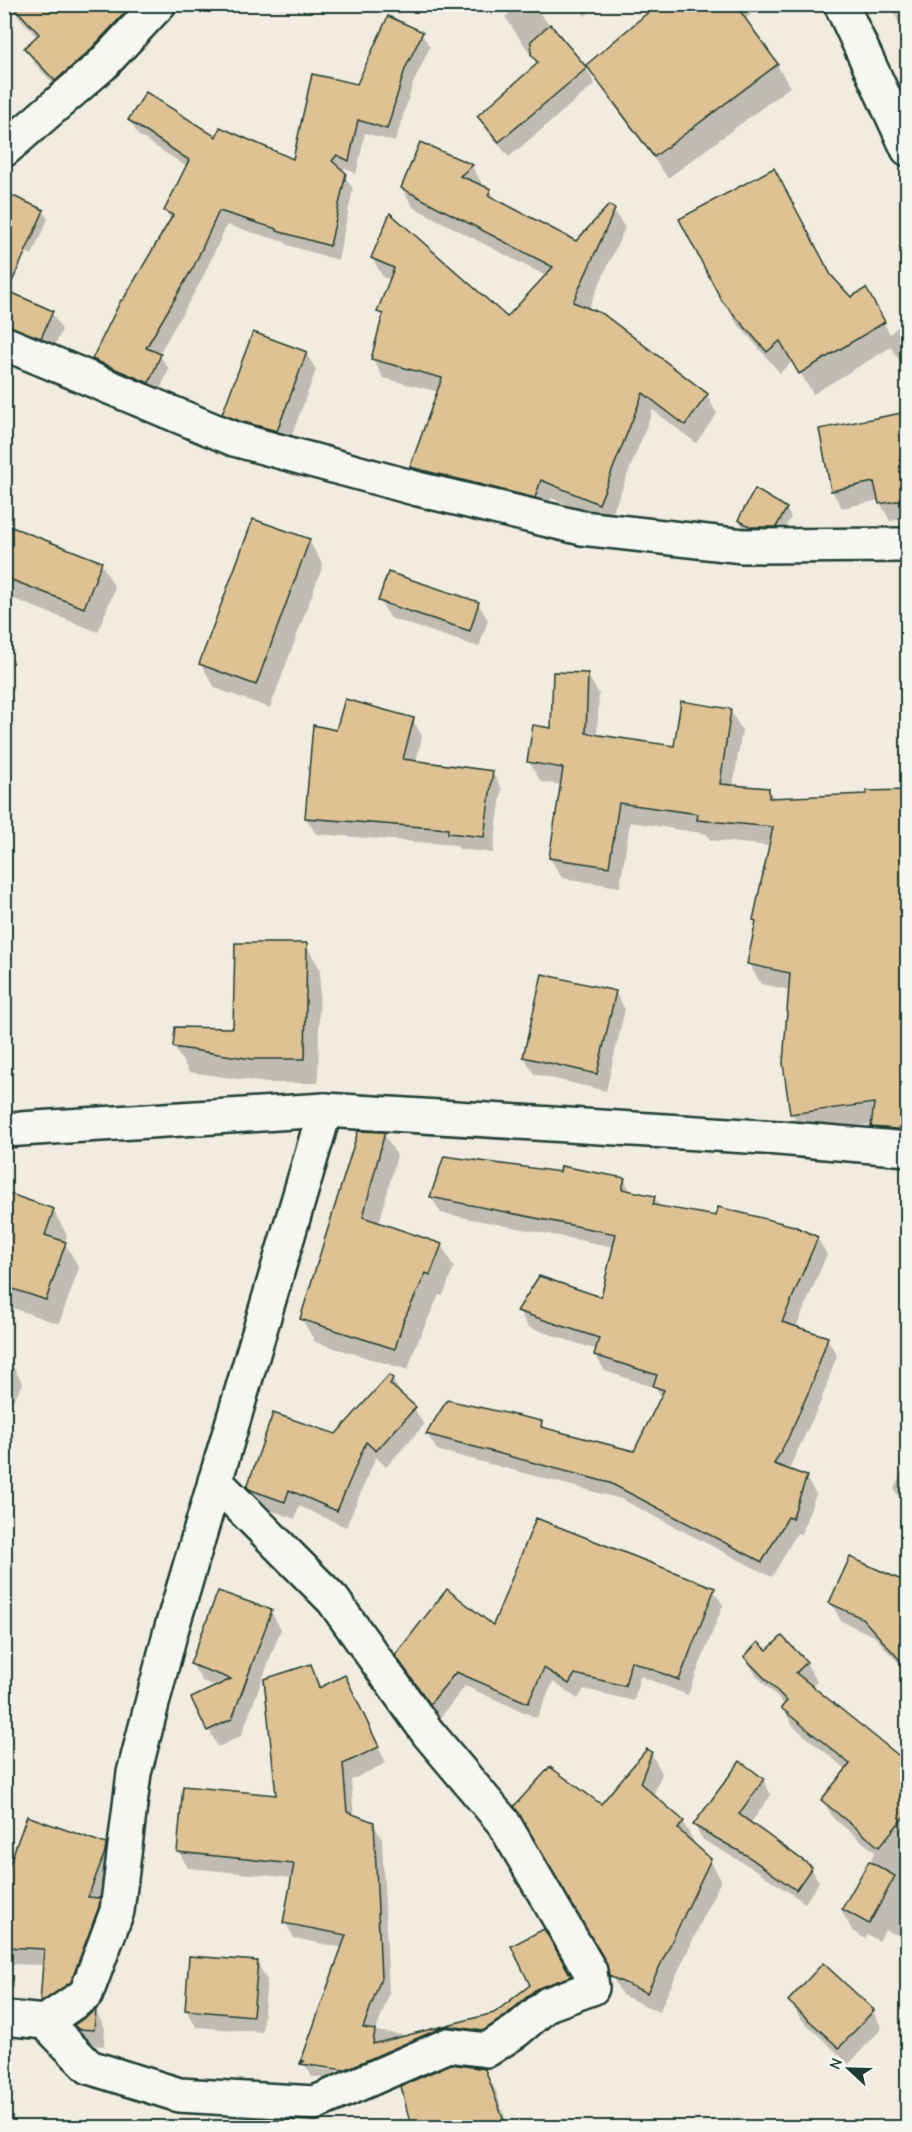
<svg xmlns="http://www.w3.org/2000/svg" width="912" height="2132" viewBox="0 0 912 2132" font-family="'Comic Neue',sans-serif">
  <rect width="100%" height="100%" fill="#f1ecdf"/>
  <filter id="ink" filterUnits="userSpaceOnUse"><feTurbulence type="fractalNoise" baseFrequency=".0167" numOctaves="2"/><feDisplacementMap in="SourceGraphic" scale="12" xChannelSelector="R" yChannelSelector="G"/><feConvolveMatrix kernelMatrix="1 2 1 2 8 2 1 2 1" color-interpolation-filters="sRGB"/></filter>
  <g filter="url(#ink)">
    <g fill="#0003" fill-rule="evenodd">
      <path d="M4 4H159L65 96 35 64 26 48 37 37 12 9 4 12Z"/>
      <path d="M519 4H532L586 68 595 84 509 157 488 132 479 116 538 65 505 17Z"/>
      <path d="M576 4H598L585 16Z"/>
      <path d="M660 4H763L744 20 777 65 790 87 668 178 601 87 588 65Z"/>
      <path d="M890 4H908V43Z"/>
      <path d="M421 33 430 47 413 84 395 142 365 133 356 174 345 168 342 172 353 189 338 260 287 245 285 242 227 225 201 281 159 354 169 369 157 397 102 374 94 359 124 302 171 220 166 211 187 167 138 135 130 120 217 140 294 161 358 86Z"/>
      <path d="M472 166 482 184 480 186 490 190 496 201 577 243 614 210 625 228 588 309 707 395 717 414 696 443 653 410 609 522 551 498 545 515 422 486 412 467 439 392 383 378 373 359 383 319 379 312 391 280 383 277 372 258 507 320 546 276 413 207 402 188Z"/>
      <path d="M43 211 48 219 32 255 4 243Z"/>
      <path d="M832 278 850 299 865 290 890 334 908 317V368L896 356 891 347 813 394 793 361 780 373 736 322 723 300Z"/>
      <path d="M4 292 52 313 62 330 51 354 4 341Z"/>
      <path d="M306 353 316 370 287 448 234 431 224 414Z"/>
      <path d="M908 413V534L903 526 902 519 890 521 879 500 842 508 832 491 821 430Z"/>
      <path d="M786 509 791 517 781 535H756L744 528 739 520Z"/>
      <path d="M4 526 101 563 115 588 98 632 4 595Z"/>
      <path d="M309 541 323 565 270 708 215 688 201 664Z"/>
      <path d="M380 601 478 603 488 620 479 647 390 618Z"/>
      <path d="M587 674 599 694 597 736 675 748 730 710 742 730 733 787 769 790 908 1002V1149L884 1147 873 1127V1124L803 1133 792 1113 790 990 761 984 749 964 757 924 754 920 770 846 710 840 707 834 630 822 620 887 562 878 550 858 562 785 541 782 529 762Z"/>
      <path d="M413 720 422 736 416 762 492 772 502 789 493 853 459 849 456 845 316 834 306 818 337 731Z"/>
      <path d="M306 945 320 969 318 1083H267L189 1072 174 1047 235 1030Z"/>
      <path d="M615 992 625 1009 606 1091 534 1074 524 1057Z"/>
      <path d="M384 1134 397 1156 379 1224 441 1245 454 1267 443 1296 439 1295 416 1345 408 1370 315 1342 302 1319Z"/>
      <path d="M561 1173 624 1179 631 1192 654 1197 660 1207 817 1238 827 1254 796 1328 827 1339 837 1355 821 1401 788 1471 806 1478 816 1494 801 1534 797 1533 772 1577 621 1499 437 1450 427 1434 541 1423 545 1429 635 1453 662 1398 656 1388 605 1371 595 1355 597 1350 528 1327 519 1311 602 1299 614 1247 441 1213 431 1197Z"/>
      <path d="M4 1193 53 1210 67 1235 65 1243 79 1268 59 1324 4 1305Z"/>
      <path d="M4 1359 11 1363 23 1384 4 1415Z"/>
      <path d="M392 1379 402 1396 414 1408 424 1425 386 1467 376 1457 346 1527 299 1506 295 1519 262 1507 259 1504 249 1487 336 1435Z"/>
      <path d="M908 1458V1511L894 1489Z"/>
      <path d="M908 1584V1673L874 1636 841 1621 831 1603Z"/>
      <path d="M713 1589 723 1605 688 1695 640 1676 634 1701 584 1689 578 1699 553 1682 537 1718 465 1686 440 1718 397 1655 494 1628Z"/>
      <path d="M271 1612 281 1629 241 1736 218 1747 193 1699 218 1687 202 1681 192 1664Z"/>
      <path d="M767 1652 806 1663 817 1681 811 1687 908 1765V1939L885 1930 879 1941 868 1935 865 1939 852 1930 842 1912 875 1852 833 1818 823 1800 847 1770 793 1726 783 1708 785 1705 756 1675 745 1657Z"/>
      <path d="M310 1666 322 1688 344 1677 386 1763 351 1780 354 1816 373 1823 382 1839 389 1994 376 2031 410 2036 495 2015 532 1986 543 1931 579 1992 514 2032 323 2081 321 2077H312L303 2061 343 1948 294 1938 285 1922 293 1878 188 1868 179 1852 278 1796ZM312 2064 351 2070V2073L316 2068Z"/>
      <path d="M651 1753 662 1773 653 1796 683 1822 694 1842 692 1844 710 1860 721 1880 659 2012 622 1995 611 1975 602 1806Z"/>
      <path d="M763 1780 771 1795 750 1824 811 1868 819 1882 805 1903 756 1870 703 1840 694 1825Z"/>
      <path d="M105 1846 115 1863 109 1916 80 1999 50 2019 41 2002 44 1965 4 1964V1884Z"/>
      <path d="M257 1963 267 1980 262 2032 196 2027 186 2010Z"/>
      <path d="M908 1989V2020L900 2006Z"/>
      <path d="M790 2001 873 2011 882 2028 849 2064 800 2018Z"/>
      <path d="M96 2012 105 2028 104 2046 89 2045 76 2025Z"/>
      <path d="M484 2070 494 2087 509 2128H413L411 2121Z"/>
    </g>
    <g fill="#dfc293" stroke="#1f3d34" stroke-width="1.5">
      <path d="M11 4H133L89 51 55 81 24 48 39 34Z"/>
      <path d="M658 4H735L778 64 654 157 586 65Z"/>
      <path d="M388 16 423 32 405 69 387 129 358 120 349 161 337 155 332 161 346 173 330 246 277 231V229L219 211 194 266 146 348 161 354 149 383 92 359 121 300H123L173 215 164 211 189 160 128 120 146 92 216 137 220 127 293 159 312 74 357 84Z"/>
      <path d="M550 24 587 68 499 142 477 116 538 63 531 54V41Z"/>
      <path d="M420 142 473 165 460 176 491 189 488 195 576 241 609 205 615 209 573 302 603 314 708 394 685 425 643 393 599 504 541 480 535 498 410 467 442 378 371 359 383 314 377 312 394 268 371 258 390 213 507 317 553 267 401 188Z"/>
      <path d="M774 168 831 275 851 297 866 288 885 322 799 374 780 341 767 352 722 301 679 219Z"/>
      <path d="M4 192 44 210 8 291 53 311 41 338 4 325Z"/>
      <path d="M253 332 307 352 277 431 240 421 222 414Z"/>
      <path d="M907 412 908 499 879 504 874 482 831 491 819 429Z"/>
      <path d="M755 489 787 508 776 527H751L738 520Z"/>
      <path d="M253 519 310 539 256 685 199 664Z"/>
      <path d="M4 524 102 562 84 608 4 577Z"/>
      <path d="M388 572 479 602 470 631 378 601Z"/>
      <path d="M553 672 588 673 586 733 674 746 681 701 731 709 720 784 769 788V798L866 794V791L908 790V1130L871 1127 874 1103 790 1114 783 1063 790 973 747 964 756 921 753 920 773 827 697 820 698 814 619 803 609 867 549 858 563 768 527 762 533 725 551 728Z"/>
      <path d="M345 699 414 718 403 759 493 771 484 837 448 833V829L305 818 313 725 336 730Z"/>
      <path d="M235 943H307L305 1059H252L173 1047 175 1027 233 1028Z"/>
      <path d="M542 974 616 991 597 1074 523 1057Z"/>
      <path d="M358 1131 385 1132 363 1217 442 1244 430 1275 426 1273 403 1322 395 1349 300 1319Z"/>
      <path d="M444 1156 560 1172 561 1166 625 1178 622 1189 655 1196 653 1205 716 1216 718 1207 794 1226 818 1237 782 1322 828 1337 812 1384 788 1438 774 1464 807 1476 792 1519 788 1517 762 1562 610 1483 426 1434 447 1400 542 1421 541 1427 634 1451 664 1390 653 1386 657 1375 594 1355 599 1338 517 1311 539 1276 601 1297 616 1234 430 1197Z"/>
      <path d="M4 1192 54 1209 45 1235 66 1242 46 1300 4 1286Z"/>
      <path d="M389 1375 393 1378 390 1384 416 1407 376 1451 366 1442 337 1511 289 1490 285 1502 251 1490 247 1487 273 1413 336 1434Z"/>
      <path d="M536 1518 715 1588 679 1680 631 1661 625 1686 575 1674 569 1684 544 1668 528 1703 456 1672 430 1704 395 1655 447 1589 493 1625Z"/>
      <path d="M850 1557 908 1583V1669L862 1618 829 1603Z"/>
      <path d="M218 1591 272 1610 232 1719 207 1731 191 1698 231 1679 190 1664Z"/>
      <path d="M782 1636 807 1662 796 1673 908 1763V1812L879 1847 821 1800 850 1764 781 1708 787 1701 744 1657 758 1642 767 1650Z"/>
      <path d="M311 1664 319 1688 345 1675 379 1747 343 1764 347 1812 374 1822 381 1978 363 2028 375 2030 373 2044 494 2013 530 1985 511 1946 544 1929 571 1976 536 1989 505 2016 483 2031 450 2026 441 2028 344 2070 300 2064V2063L305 2061H301L346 1935 283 1923 294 1864 177 1852 183 1786 276 1795 264 1679Z"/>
      <path d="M647 1749 652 1752 640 1783 684 1821 678 1829 711 1859 647 1993 609 1976 606 1962 514 1806 550 1767 601 1804Z"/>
      <path d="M740 1761 764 1779 739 1814 812 1867 796 1890 746 1855 693 1825Z"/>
      <path d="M27 1816 106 1844 105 1852 88 1897 100 1898 99 1907 71 1982 40 2003 44 1949 4 1947V1879Z"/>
      <path d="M869 1861 895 1876 869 1924 842 1909Z"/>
      <path d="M189 1956 258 1961 253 2016 185 2010Z"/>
      <path d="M823 1963 874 2010 839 2048 788 2001Z"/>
      <path d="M96 2010 94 2030 78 2029 74 2025Z"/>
      <path d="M451 2064 485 2069 506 2127H411L401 2086Z"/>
    </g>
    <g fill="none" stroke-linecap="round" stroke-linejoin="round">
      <g stroke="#1f3d34" stroke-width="38">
        <g id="street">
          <path d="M841 4 908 149"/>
          <path d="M4 150 102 65 159 4"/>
          <path d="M4 343 234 439 418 489 582 528 743 546 908 545"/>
          <path d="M4 1130 325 1110 779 1138 908 1149"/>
          <path d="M4 2018 45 2022 86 1994 117 1911 134 1773 170 1634 325 1110"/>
          <path d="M45 2022 89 2067 179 2095 315 2103 448 2045 487 2050 516 2031 548 2004 592 1988 590 1971 503 1822 428 1733 333 1600 215 1481"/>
        </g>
      </g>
      <use href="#street" stroke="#f6f6f2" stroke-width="33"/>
    </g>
  </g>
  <rect width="912" height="2132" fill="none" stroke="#f6f6f2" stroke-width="24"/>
  <rect x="12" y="12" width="888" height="2108" fill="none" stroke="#1f3d34" stroke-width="2" filter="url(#ink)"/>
  <g transform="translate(849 2069) rotate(292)" stroke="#f6f6f2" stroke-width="4.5" paint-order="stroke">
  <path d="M0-4.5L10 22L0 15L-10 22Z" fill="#1f3d34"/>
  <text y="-9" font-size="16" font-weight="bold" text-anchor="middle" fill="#1f3d34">N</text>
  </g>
</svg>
